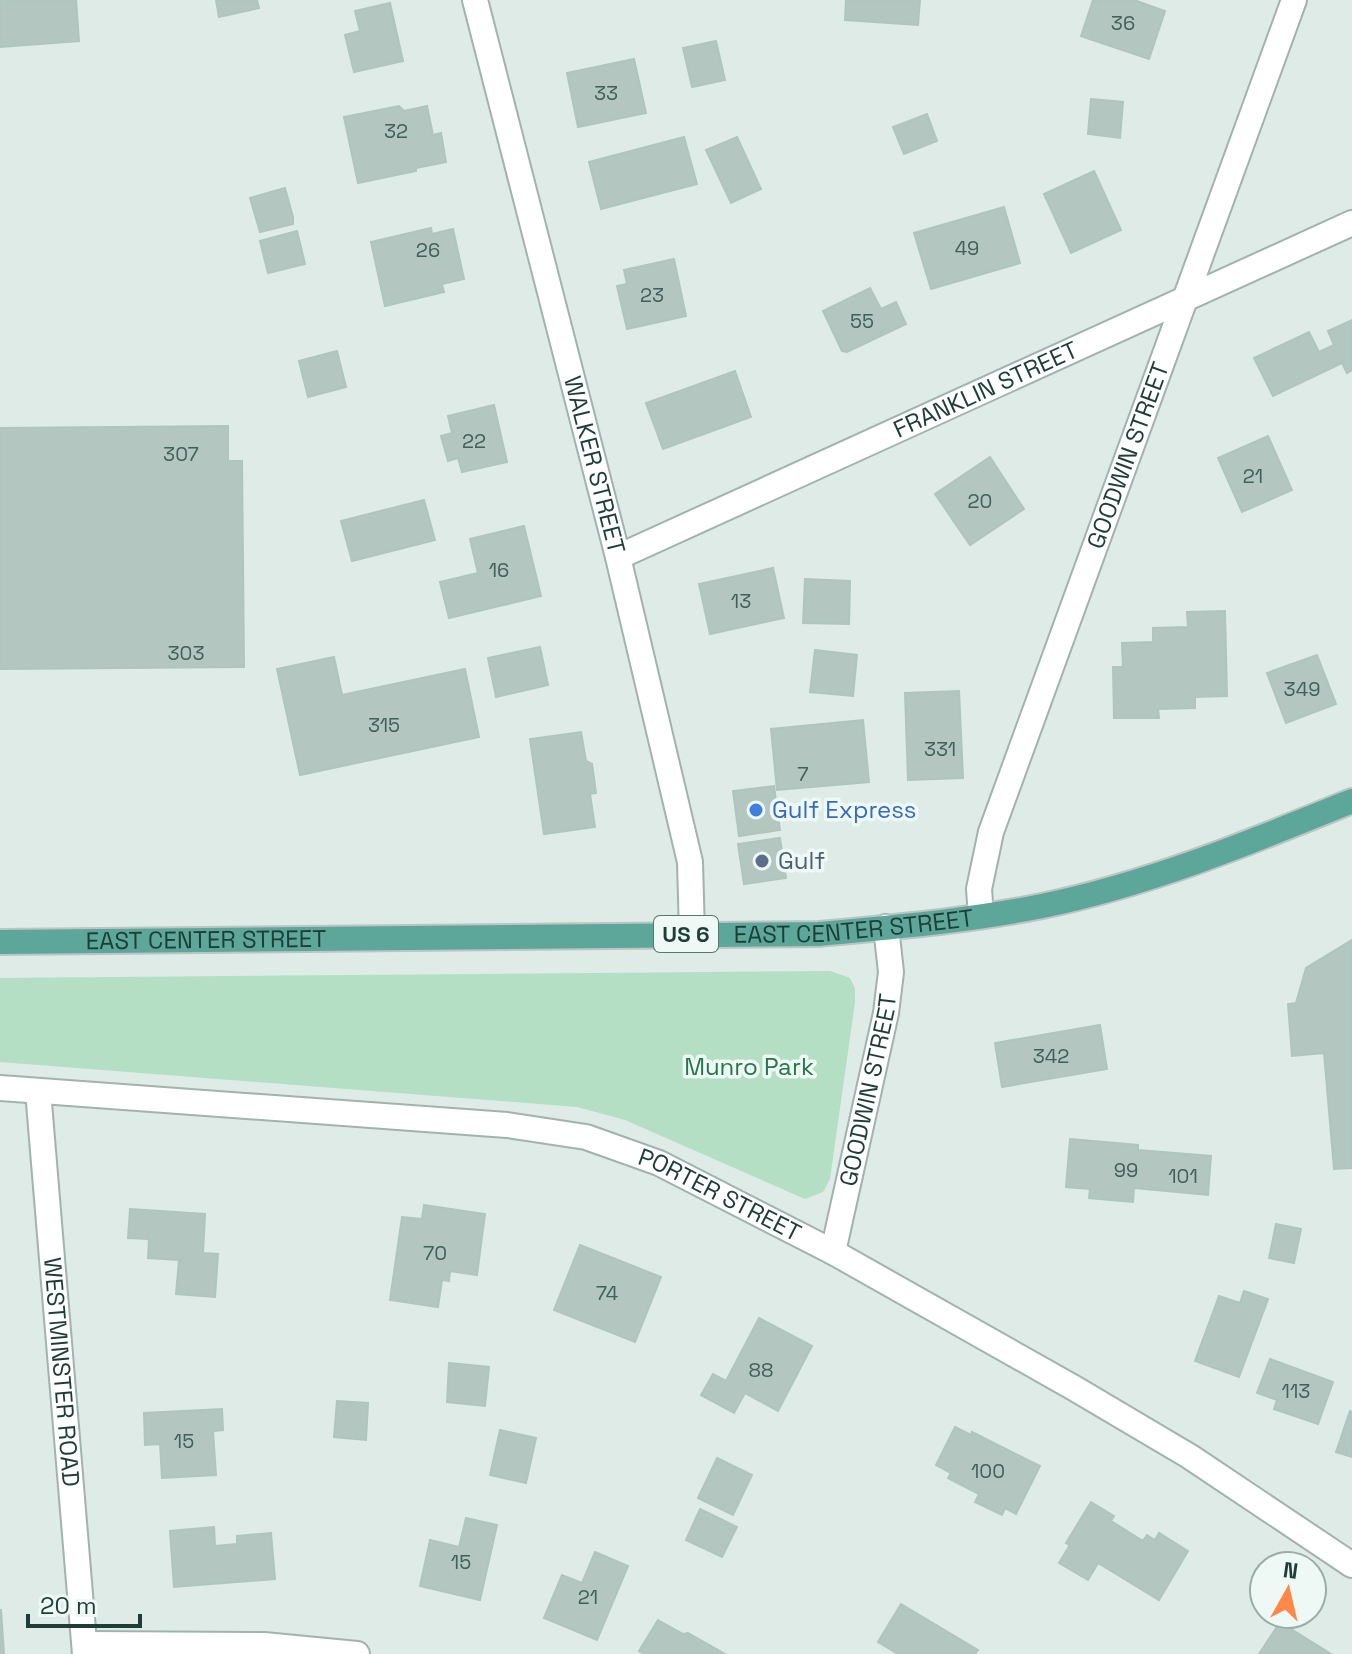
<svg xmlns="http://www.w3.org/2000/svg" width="1352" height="1654" viewBox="0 0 1352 1654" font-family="'Space Grotesk',sans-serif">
  <rect width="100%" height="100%" fill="#deebe7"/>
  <path fill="#b4dfc4" d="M830 971 850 978 855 989V1002L830 1179 823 1192 805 1199 625 1120 577 1107 0 1062V978Z"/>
  <g fill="#b3c6c0" stroke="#b0c5bf" stroke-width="2">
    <path d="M0 0H76L79 41 0 47Z"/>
    <path d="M216 0H257L259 8 219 17Z"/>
    <path d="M846 0H920L918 25 845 20Z"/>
    <path d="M1093 0H1134L1165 11 1149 59 1081 36Z"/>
    <path d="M390 3 403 61 354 72 345 35 360 31 355 11Z"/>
    <path d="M716 41 725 80 692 87 683 48Z"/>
    <path d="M634 59 646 113 578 127 567 73Z"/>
    <path d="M1091 99 1123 102 1120 138 1088 134Z"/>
    <path d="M399 106 404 111 427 106 433 135 441 133 446 162 416 168V171L358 183 344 117Z"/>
    <path d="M927 114 937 141 904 154 893 127Z"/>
    <path d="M684 137 697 184 601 209 589 162Z"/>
    <path d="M737 137 761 189 731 203 706 150Z"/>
    <path d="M1094 171 1121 230 1071 253 1044 194Z"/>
    <path d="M285 188 293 217V224L260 232 250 198Z"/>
    <path d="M1004 207 1020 263 931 289 914 233Z"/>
    <path d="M431 228 432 234 453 229 464 279 442 284 444 292 385 306 371 242Z"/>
    <path d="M297 231 305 264 268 273 260 241Z"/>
    <path d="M674 259 686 316 627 329 617 286 627 284 624 270Z"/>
    <path d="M870 288 881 309 896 302 906 324 847 352 842 351 823 311Z"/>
    <path d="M1352 320V370L1347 373 1342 363 1273 396 1254 358 1309 332 1319 352 1334 345 1328 331Z"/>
    <path d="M337 351 346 387 308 397 299 361Z"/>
    <path d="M735 371 751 417 663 449 646 403Z"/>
    <path d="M494 405 507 462 462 472 458 458 448 461 441 436 452 433 448 416Z"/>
    <path d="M228 426V461H242L244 667 0 669V428Z"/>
    <path d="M1268 436 1292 490 1242 512 1218 458Z"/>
    <path d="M990 457 1024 509 970 545 935 494Z"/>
    <path d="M424 500 435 540 352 561 341 521Z"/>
    <path d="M524 526 541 596 449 618 440 582 478 573 470 539Z"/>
    <path d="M773 568 784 618 710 634 699 584Z"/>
    <path d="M805 579 850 581 849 624 803 623Z"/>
    <path d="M1225 611 1227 696 1195 697V708L1158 709 1159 718H1114L1113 667H1123L1122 643 1153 642V628L1188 627 1187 612Z"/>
    <path d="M540 647 548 685 496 697 488 658Z"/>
    <path d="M815 650 857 655 853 696 810 692Z"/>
    <path d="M1317 655 1336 704 1286 723 1267 673Z"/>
    <path d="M334 657 342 695 465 669 479 737 300 775 277 669Z"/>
    <path d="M959 691 963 778 908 780 905 693Z"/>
    <path d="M863 720 869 782 777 790 771 729Z"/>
    <path d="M581 732 586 761 592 764 596 793 590 794 595 827 544 834 530 739Z"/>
    <path d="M774 786 780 830 739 836 733 791Z"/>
    <path d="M780 838 786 878 744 884 738 844Z"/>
    <path d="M1352 940V1168L1334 1169 1324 1053 1292 1056 1288 1004 1296 1003 1306 968Z"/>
    <path d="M1100 1025 1107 1069 1002 1087 995 1043Z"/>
    <path d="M1070 1139 1138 1145V1150L1211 1156 1208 1195 1134 1188 1133 1202 1089 1198 1090 1189 1066 1187Z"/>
    <path d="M424 1205 485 1214 477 1275 450 1271 449 1281 442 1280 438 1307 390 1300 402 1217 422 1219Z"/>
    <path d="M130 1209 205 1214 203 1253 218 1254 215 1297 176 1294 179 1260 148 1258 149 1239 128 1238Z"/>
    <path d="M1276 1224 1301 1229 1294 1263 1269 1258Z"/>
    <path d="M580 1245 661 1277 635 1342 554 1310Z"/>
    <path d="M1244 1291 1268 1299 1239 1377 1195 1361 1219 1296 1240 1303Z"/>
    <path d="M759 1318 812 1346 778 1411 745 1393 734 1413 701 1395 713 1374 726 1381Z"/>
    <path d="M1270 1359 1333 1382 1318 1424 1274 1409 1277 1400 1257 1393Z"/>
    <path d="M449 1363 489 1367 485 1406 447 1402Z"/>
    <path d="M337 1401 368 1403 366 1440 334 1437Z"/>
    <path d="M222 1409 223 1430 213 1431 216 1475 162 1478 160 1444 145 1445 144 1413Z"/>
    <path d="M1350 1411 1352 1412V1457L1336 1452Z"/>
    <path d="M955 1427 971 1435 972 1432 1040 1466 1016 1514 1005 1508 1002 1515 975 1502 979 1494 948 1478 951 1473 936 1465Z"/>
    <path d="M500 1430 536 1438 526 1483 490 1475Z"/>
    <path d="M717 1458 752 1475 733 1515 698 1498Z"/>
    <path d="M1091 1502 1114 1516 1111 1521 1143 1541 1147 1535 1155 1540 1159 1533 1188 1551 1159 1600 1098 1563 1088 1580 1059 1563 1070 1545 1066 1543Z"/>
    <path d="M700 1509 737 1527 722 1557 686 1540Z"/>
    <path d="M466 1518 497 1525 480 1600 420 1586 430 1540 459 1547Z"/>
    <path d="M214 1527 215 1546 237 1544V1536L271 1533 275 1579 174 1587 170 1531Z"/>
    <path d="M595 1552 628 1566 597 1640 544 1618 562 1575 582 1583Z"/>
    <path d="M901 1604 978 1650 975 1654H898L878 1642Z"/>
    <path d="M0 1610H1L4 1654H0Z"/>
    <path d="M658 1620 683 1634 688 1633 725 1654H645L639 1651Z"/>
    <path d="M1280 1622 1331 1654H1259Z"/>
  </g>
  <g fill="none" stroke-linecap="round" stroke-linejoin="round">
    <g stroke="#a1b3af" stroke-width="28">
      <g id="minor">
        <path id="s1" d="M475 0 618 557 690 862 692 934"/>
        <path id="s2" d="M618 557 1352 223"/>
        <path id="s3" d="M981 916 979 889 991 832 1294 0"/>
        <path id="s4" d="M38 1091 85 1654"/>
        <path id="s5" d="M833 1252 886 1013 891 972 886 927"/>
        <path d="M85 1644 264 1645 357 1654"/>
      </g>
    </g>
    <g stroke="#a1b3af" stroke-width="28">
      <g id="tertiary">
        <path id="s6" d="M0 1088 507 1125 586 1137 659 1163 833 1252 1074 1388 1189 1456 1352 1565"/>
      </g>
    </g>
    <g stroke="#bcc5c3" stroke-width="28">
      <g id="primary">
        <path id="s7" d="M0 942 819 934C894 927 968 921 1042 906 1149 884 1251 842 1352 801"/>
      </g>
    </g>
    <use href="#minor" stroke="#fff" stroke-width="24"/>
    <use href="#tertiary" stroke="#fff" stroke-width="24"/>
    <use href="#primary" stroke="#5da69a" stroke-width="24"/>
  </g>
  <circle fill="#3f7fe0" stroke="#eef8f4" stroke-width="3" cx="756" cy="810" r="8"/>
  <circle fill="#5c6f8a" stroke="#eef8f4" stroke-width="3" cx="762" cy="861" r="8"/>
  <g text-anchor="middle" stroke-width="7" stroke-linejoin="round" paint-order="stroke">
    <g font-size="20" fill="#435f59">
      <text x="1123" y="30">36</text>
      <text x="606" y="100">33</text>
      <text x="396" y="138">32</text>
      <text x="967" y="255">49</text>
      <text x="428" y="257">26</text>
      <text x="652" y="302">23</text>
      <text x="862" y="328">55</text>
      <text x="474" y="448">22</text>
      <text x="181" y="461">307</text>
      <text x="1253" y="483">21</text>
      <text x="980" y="508">20</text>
      <text x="499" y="577">16</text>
      <text x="741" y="608">13</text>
      <text x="186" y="660">303</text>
      <text x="1302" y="696">349</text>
      <text x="384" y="732">315</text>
      <text x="940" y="756">331</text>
      <text x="803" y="781">7</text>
      <text x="1051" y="1063">342</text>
      <text x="1126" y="1177">99</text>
      <text x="1183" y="1183">101</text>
      <text x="435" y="1260">70</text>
      <text x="607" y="1300">74</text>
      <text x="761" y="1377">88</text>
      <text x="1296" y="1398">113</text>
      <text x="184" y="1448">15</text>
      <text x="988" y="1478">100</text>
      <text x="461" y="1569">15</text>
      <text x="588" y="1604">21</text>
    </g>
    <rect fill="#eef8f4" stroke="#5c7570" stroke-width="2" x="654" y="916" width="64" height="36" rx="6"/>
    <g font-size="22" font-weight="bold" fill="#1e3d37">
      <text x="686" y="942">US 6</text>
    </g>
    <g font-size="24" fill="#1e3d37" stroke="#eef8f4">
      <text dy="8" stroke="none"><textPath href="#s2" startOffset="404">FRANKLIN STREET</textPath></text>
      <text dy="8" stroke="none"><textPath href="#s3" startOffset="486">GOODWIN STREET</textPath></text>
      <text dy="8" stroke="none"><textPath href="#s1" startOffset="480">WALKER STREET</textPath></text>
      <text dy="8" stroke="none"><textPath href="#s7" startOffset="854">EAST CENTER STREET</textPath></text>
      <text dy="8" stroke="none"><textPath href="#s7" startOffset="206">EAST CENTER STREET</textPath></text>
      <text dy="8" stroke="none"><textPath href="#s5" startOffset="166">GOODWIN STREET</textPath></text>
      <text dy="8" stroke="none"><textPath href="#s6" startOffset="734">PORTER STREET</textPath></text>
      <text dy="8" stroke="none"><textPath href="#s4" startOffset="282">WESTMINSTER ROAD</textPath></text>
    </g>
    <g font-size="24" fill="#366cbe" stroke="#eef8f4" text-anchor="start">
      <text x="772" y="818">Gulf Express</text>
    </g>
    <g font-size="24" fill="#4e5e75" stroke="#eef8f4" text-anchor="start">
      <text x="778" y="869">Gulf</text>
    </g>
    <g font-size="24" fill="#24774c" stroke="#eef8f4">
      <text x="749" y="1075">Munro Park</text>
    </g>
  </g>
  <g transform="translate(1288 1590) rotate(8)"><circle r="38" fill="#eef8f4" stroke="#9bada8" stroke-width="2"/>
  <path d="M0-6L14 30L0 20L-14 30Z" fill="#ff8748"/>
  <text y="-12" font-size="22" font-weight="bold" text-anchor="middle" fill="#1e3d37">N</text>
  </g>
  <path d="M28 1614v12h112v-12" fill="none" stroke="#1e3d37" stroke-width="4"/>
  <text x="40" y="1614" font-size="24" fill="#1e3d37" stroke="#eef8f4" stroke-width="6" paint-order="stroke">20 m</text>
</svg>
